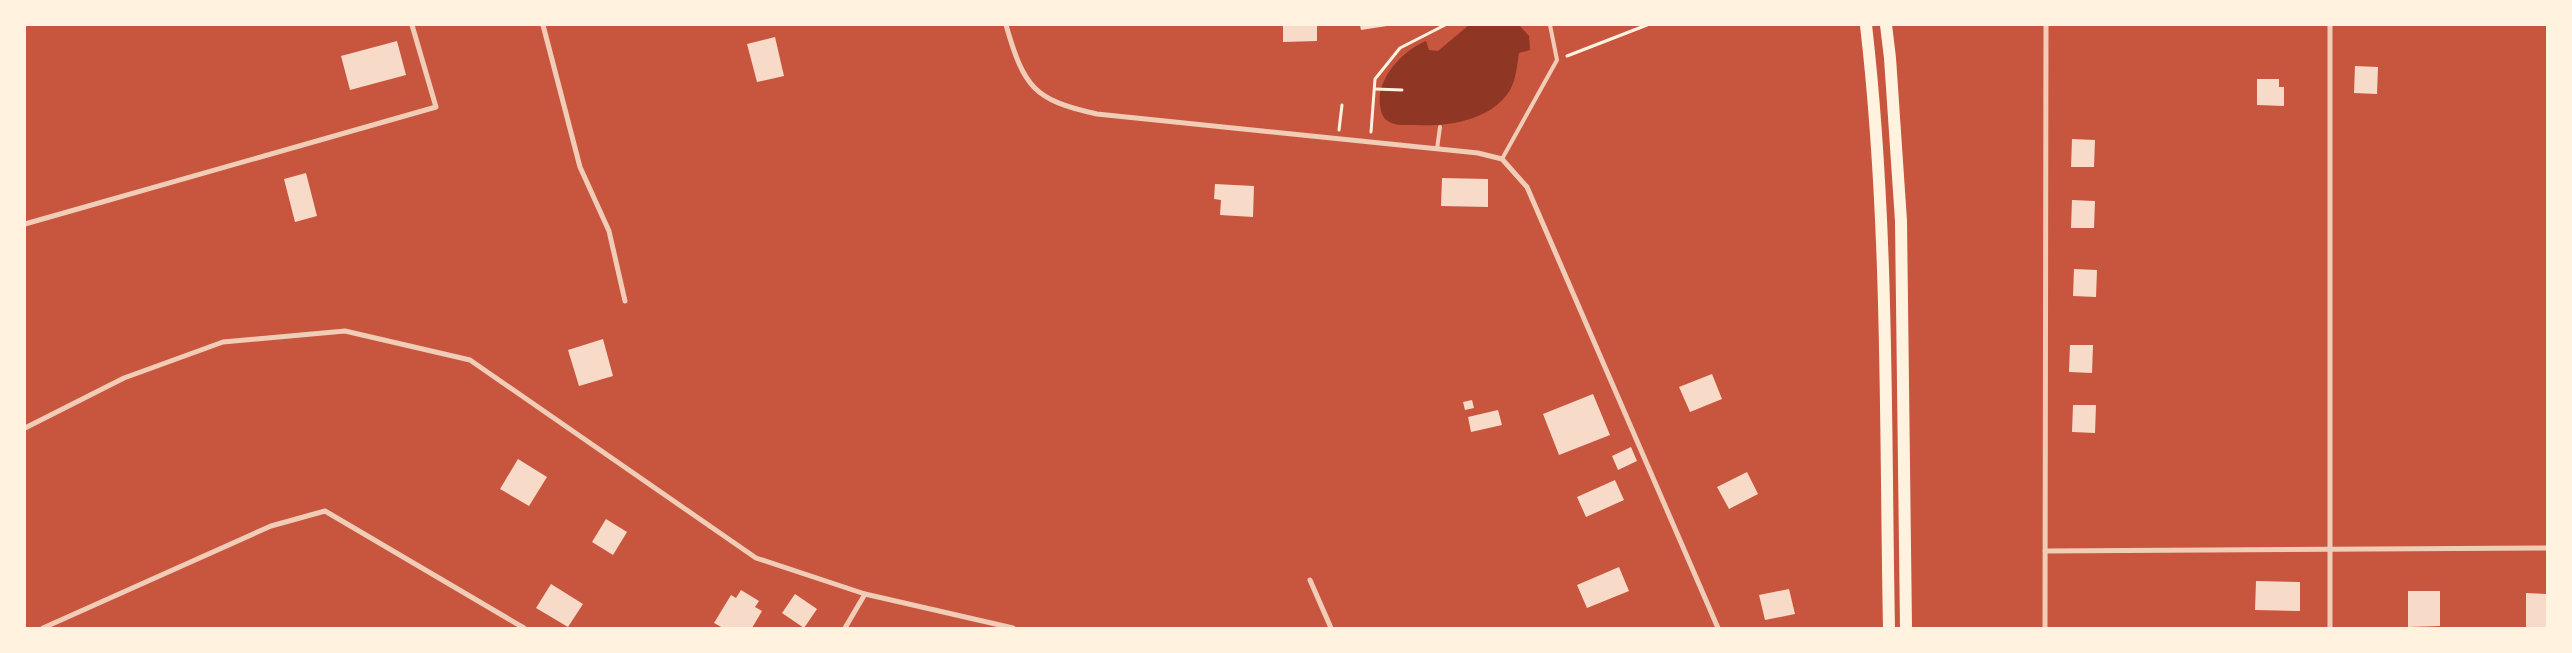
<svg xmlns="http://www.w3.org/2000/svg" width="2572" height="653" viewBox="0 0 2572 653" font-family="'Source Sans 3',sans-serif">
  <rect width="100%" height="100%" fill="#c8553d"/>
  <path fill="#8f3625" d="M1469 25H1519L1529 36 1530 50 1519 53C1517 66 1516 79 1510 90 1491 121 1447 127 1414 125 1405 125 1395 126 1388 121 1382 118 1381 111 1380 105 1376 79 1403 50 1426 41L1429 50 1438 51Z"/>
  <g fill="#f7dbc8">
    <path d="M1283 25H1317V41L1283 42Z"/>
    <path d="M1360 25H1387V26L1361 30Z"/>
    <path d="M775 37 784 76 757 82 747 44Z"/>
    <path d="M397 41 406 75 350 90 341 56Z"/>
    <path d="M2355 66 2378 67 2377 94 2354 93Z"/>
    <path d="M2257 79H2279V87H2284V106L2257 105Z"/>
    <path d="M2072 139 2095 140 2094 167H2071Z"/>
    <path d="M306 173 317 216 295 222 284 179Z"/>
    <path d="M1442 178 1488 179V207L1441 206Z"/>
    <path d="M1215 184 1254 186 1253 217 1220 215 1221 200 1214 199Z"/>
    <path d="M2072 200 2095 201 2094 228H2071Z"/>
    <path d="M2074 269 2097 270 2096 297 2073 296Z"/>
    <path d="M603 339 613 376 579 386 568 350Z"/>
    <path d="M2070 345H2093L2092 373 2069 372Z"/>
    <path d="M1712 374 1722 399 1690 412 1679 387Z"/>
    <path d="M1593 394 1610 435 1559 455 1543 414Z"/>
    <path d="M1472 400 1474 408 1465 410 1463 402Z"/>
    <path d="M2073 405H2096L2095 433 2072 432Z"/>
    <path d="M1498 410 1502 425 1471 432 1468 417Z"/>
    <path d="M1631 447 1637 461 1618 470 1612 456Z"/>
    <path d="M518 459 547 477 529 506 500 489Z"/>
    <path d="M1747 472 1758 494 1729 509 1717 487Z"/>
    <path d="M1615 480 1624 500 1586 517 1577 497Z"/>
    <path d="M606 519 627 532 613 555 592 542Z"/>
    <path d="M1619 567 1629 591 1587 608 1577 585Z"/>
    <path d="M2256 581 2300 582V611L2255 610Z"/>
    <path d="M551 584 583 604 568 627 536 608Z"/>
    <path d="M1789 589 1795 614 1765 620 1759 595Z"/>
    <path d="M741 590 759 601 755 607 762 611 752 628H723L714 623 731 595 736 598Z"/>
    <path d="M2408 591H2440V626L2408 627Z"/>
    <path d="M2526 593 2547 594V628H2526Z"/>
    <path d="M795 594 817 609 804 628 782 613Z"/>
  </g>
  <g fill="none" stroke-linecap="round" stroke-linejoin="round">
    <g stroke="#fff3e0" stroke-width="3">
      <path d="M1567 56 1647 25"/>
      <path d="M1375 89 1402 90"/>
      <path d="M1339 130 1342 105"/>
      <path d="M1371 132 1375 79 1400 48 1445 25"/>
    </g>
    <g stroke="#f1ccb7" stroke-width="4">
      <path d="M1437 149 1440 127"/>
      <path d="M1502 159 1557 60 1550 25"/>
    </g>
    <g stroke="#f1ccb7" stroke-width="5">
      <path d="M543 25 580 167 609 231 625 301"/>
      <path d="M1006 25C1024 87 1033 100 1097 114L1478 153 1502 159 1527 187 1718 628"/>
      <path d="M2330 25V628"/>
      <path d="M25 224 436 107 412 25"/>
      <path d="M25 428 124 378 223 342 345 331 470 360 756 558 865 594"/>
      <path d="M2045 551 2547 548"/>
      <path d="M1310 580 1331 628"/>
      <path d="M43 628 271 526 325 511 524 628"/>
      <path d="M845 628 865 594 1013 628"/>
      <path d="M2045 628 2046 25"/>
    </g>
    <g stroke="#fff3e0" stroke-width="12">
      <path d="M1866 25C1889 225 1885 427 1889 628"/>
      <path d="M1886 25 1890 58 1901 221 1906 628"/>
    </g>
  </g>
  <rect width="2572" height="653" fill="none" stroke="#fff3e0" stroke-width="52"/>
</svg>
